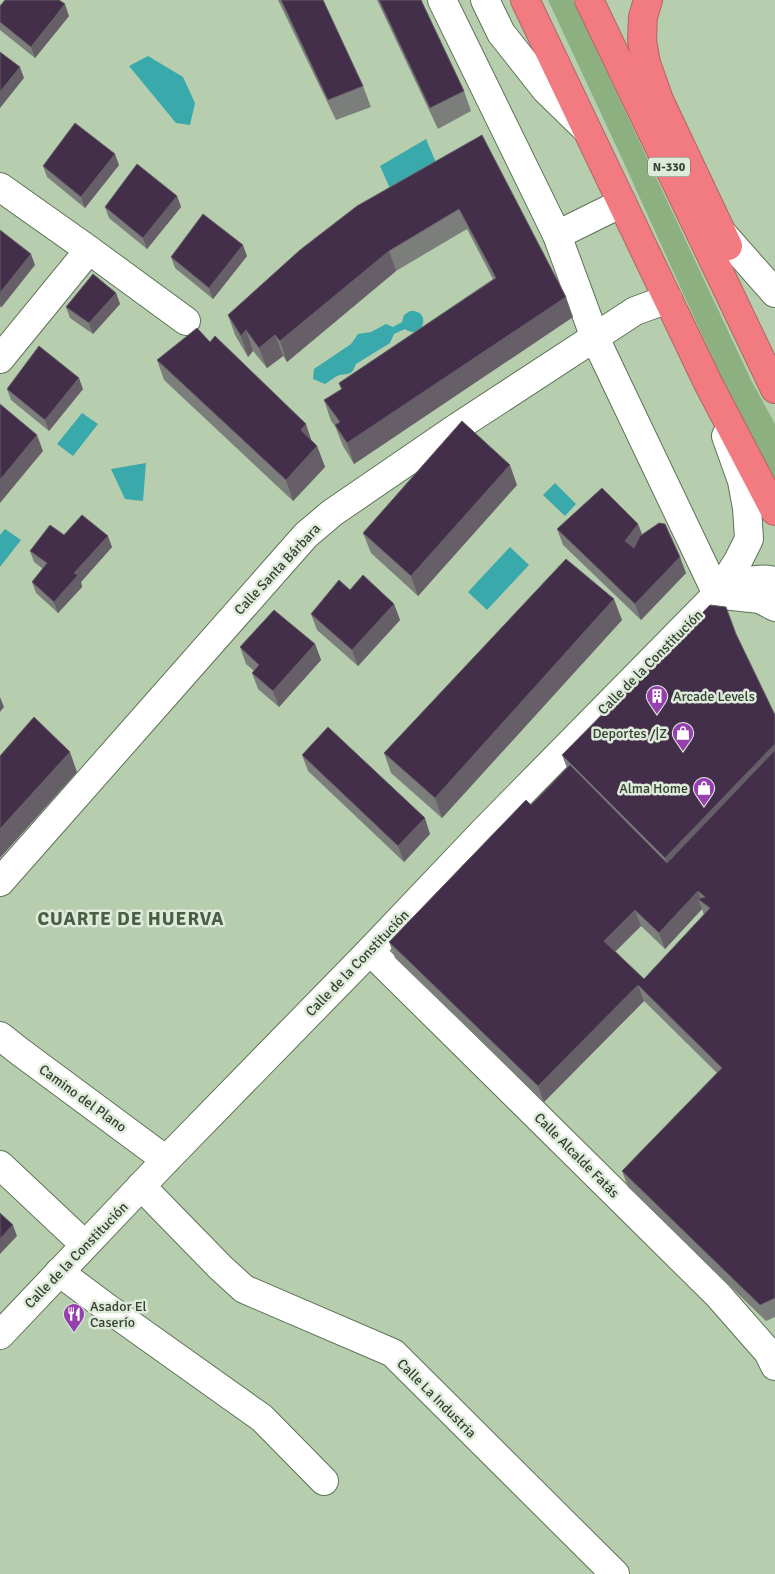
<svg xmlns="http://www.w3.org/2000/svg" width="775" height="1574" viewBox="0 0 775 1574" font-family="Signika,sans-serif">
  <rect width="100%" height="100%" fill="#b6ceae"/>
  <path fill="#8cb080" d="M548 0H573L751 380 775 424V489L763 469 619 152Z"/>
  <g fill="#39a9ac">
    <path d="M148 56 183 77 195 103 190 125 176 123 129 66Z"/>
    <path d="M426 139 437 165 392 193 380 166Z"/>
    <path d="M410 311C433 309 423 342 405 329L394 334 390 343 356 364C351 376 350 373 340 375 335 376 329 382 325 384L313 379 314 369 351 344 358 334 371 332 386 324 393 327 402 322 404 315Z"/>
    <path d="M82 413 98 424 73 456 57 444Z"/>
    <path d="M146 463 143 501 125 499 111 469Z"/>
    <path d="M555 483 576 504 565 516 543 495Z"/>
    <path d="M5 529 21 540 0 567V535Z"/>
    <path d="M510 547 529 565 487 610 468 592Z"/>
  </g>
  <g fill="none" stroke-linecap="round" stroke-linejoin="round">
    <g stroke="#5d7356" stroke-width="30">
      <g id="minor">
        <path d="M442 0 557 235 595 338 717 594"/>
        <path d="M485 0 501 33 546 90 585 128"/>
        <path d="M0 187 89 250 0 359"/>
        <path d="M722 233 775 293"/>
        <path d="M557 235 622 203"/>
        <path d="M89 250 186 321"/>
        <path d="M717 594C736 585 753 576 775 581"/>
        <path d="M723 595 760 599 775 607"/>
        <path d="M0 882 306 535 332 513 456 428 635 311 668 299"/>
        <path d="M370 951 718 1295 768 1352 775 1366"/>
        <path d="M0 1036 19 1051 166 1160"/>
        <path d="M0 1165 85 1245"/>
        <path d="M141 1186 220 1267 244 1289 393 1353 615 1574"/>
        <path d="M59 1272 106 1307 262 1418 324 1481"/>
        <path d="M0 1335 166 1160 370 951 484 831 717 594 738 561 749 539 747 508 742 481 726 436"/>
      </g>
    </g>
    <g stroke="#b06665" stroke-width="30">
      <g id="highway">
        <path d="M525 0 708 383 775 511"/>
        <path d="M589 0 775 389"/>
        <path d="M648 0 643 17 642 41 646 63 659 100 728 246"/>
      </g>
    </g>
    <use href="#minor" stroke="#fff" stroke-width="28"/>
    <use href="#highway" stroke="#f27a81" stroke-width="28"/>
  </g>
  <g fill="#7c7e7c" fill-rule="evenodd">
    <path d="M278 0H323L363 86 371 107 336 120Z"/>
    <path d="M377 0H421L464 91 471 111 438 129Z"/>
    <path d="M0 6 69 16 35 58 0 30Z"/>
    <path d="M482 135 573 317 354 464 343 446 335 426 331 421 324 400 341 389 339 383 493 279 467 229 396 271 287 362 283 356 267 368 253 351 248 357 235 335 228 315Z"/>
    <path d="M119 165 85 208 47 177 43 166Z"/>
    <path d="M177 196 181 207 147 249 109 218 105 207Z"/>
    <path d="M247 256 213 299 175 268 171 257Z"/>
    <path d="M116 293 120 304 93 334 70 318 66 307Z"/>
    <path d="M210 342 317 446 325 467 293 501 164 380 157 360Z"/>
    <path d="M7 389H83L49 431 11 400Z"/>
    <path d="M517 485 418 596 371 553 363 533Z"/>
    <path d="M638 524 642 534 686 573 641 620 563 545 557 529Z"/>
    <path d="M64 535 112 547 81 582 82 587 58 613 36 593 32 582 43 569 34 562 30 551Z"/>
    <path d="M350 590 394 604 400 620 358 666 317 630 311 614Z"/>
    <path d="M622 620 442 818 391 773 384 753Z"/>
    <path d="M736 634 775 715V1317L766 1321 628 1187 622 1171 717 1073 644 1001 544 1102 395 958 389 942 531 805 567 768 562 755ZM702 909 704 915 644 979 615 951 641 926 665 949Z"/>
    <path d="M315 644 321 660 279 707 258 689 252 673 254 671 246 664 240 647Z"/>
    <path d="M302 755 430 834 404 862 308 771Z"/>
  </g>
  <g fill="#665f68">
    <path d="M65 4 69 16 35 58 31 47Z"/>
    <path d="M20 67 24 78 0 108V92Z"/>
    <path d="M115 154 119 165 85 208 81 197Z"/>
    <path d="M177 196 181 207 147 249 143 238Z"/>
    <path d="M243 245 247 256 213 299 209 288Z"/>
    <path d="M389 251 396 271 287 362 280 341Z"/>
    <path d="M31 254 35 265 1 308 0 305V293Z"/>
    <path d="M116 293 120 304 93 334 89 323Z"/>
    <path d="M566 297 573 317 354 464 347 443Z"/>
    <path d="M246 330 253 351 248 357 241 336Z"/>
    <path d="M275 335 283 356 267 368 259 348Z"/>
    <path d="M79 378 83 389 49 431 45 420Z"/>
    <path d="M306 424 313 445 301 430Z"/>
    <path d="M37 435 43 451 0 503V480Z"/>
    <path d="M317 446 325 467 293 501 286 480Z"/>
    <path d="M510 465 517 485 418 596 411 576Z"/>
    <path d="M638 524 644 540 631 557 625 541Z"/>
    <path d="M108 536 112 547 81 582 82 587 58 613 54 602 74 573Z"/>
    <path d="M680 557 686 573 641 620 635 604Z"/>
    <path d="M614 599 622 620 442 818 435 798Z"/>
    <path d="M394 604 400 620 358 666 352 650Z"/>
    <path d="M315 644 321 660 279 707 273 691Z"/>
    <path d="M0 697 4 707 0 712Z"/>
    <path d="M775 744V772L672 879 665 858Z"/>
    <path d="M70 752 77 772 0 858V829Z"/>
    <path d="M425 818 430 834 404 862 398 846Z"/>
    <path d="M698 891 702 902 698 899 702 909 665 949 659 933Z"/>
    <path d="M635 910 641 926 610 957 604 941Z"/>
    <path d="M638 985 644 1001 544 1102 538 1086Z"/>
    <path d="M13 1225 17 1236 0 1254V1239Z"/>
  </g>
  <g fill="#432f4a" stroke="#665f68" fill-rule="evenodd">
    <path d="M5 0H59L65 4 31 47 0 22V6Z"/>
    <path d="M281 0H323L363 86 328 100Z"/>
    <path d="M379 0H421L464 91 430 108Z"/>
    <path d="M0 52 20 67 0 92Z"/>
    <path d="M75 123 115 154 81 197 43 166Z"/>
    <path d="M482 135 566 297 347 443 335 425 340 422 324 400 342 389 339 383 496 278 459 209 389 251 280 341 275 335 259 348 246 330 241 336 228 315 300 250 357 206Z"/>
    <path d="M137 164 177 196 143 238 105 207Z"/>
    <path d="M203 214 243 245 209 288 171 257Z"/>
    <path d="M0 230 31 254 0 293Z"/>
    <path d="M93 274 116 293 89 323 66 307Z"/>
    <path d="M197 328 210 342 215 336 306 424 301 430 317 446 286 480 157 360Z"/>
    <path d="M39 346 79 378 45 420 7 389Z"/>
    <path d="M0 404 37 435 0 480Z"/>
    <path d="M462 421 510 465 411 576 363 533Z"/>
    <path d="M602 488 638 524 625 541 634 548 640 536 659 523 665 524 680 557 635 604 557 529Z"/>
    <path d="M82 515 108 536 74 573 78 575 54 602 32 582 47 563 30 551 50 525 64 535Z"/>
    <path d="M566 559 614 599 435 798 384 753Z"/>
    <path d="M363 575 394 604 352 650 311 614 339 580 350 590Z"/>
    <path d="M710 605 726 607 736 634 775 715V744L665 858 562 755Z"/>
    <path d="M274 610 315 644 273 691 252 673 259 665 240 647Z"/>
    <path d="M34 717 70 752 0 829V756Z"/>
    <path d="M328 727 425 818 398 846 302 755Z"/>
    <path d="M775 750V1298L760 1305 622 1171 722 1068 638 985 538 1086 389 942 526 800 531 805 570 765 667 863ZM698 891 705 897 698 899 710 908 644 979 604 941 635 910 659 933Z"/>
    <path d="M0 1213 13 1225 0 1239Z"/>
  </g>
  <defs>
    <g id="building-pin" transform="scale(1.125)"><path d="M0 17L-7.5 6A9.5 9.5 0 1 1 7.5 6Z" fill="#9540ae" stroke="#deebda"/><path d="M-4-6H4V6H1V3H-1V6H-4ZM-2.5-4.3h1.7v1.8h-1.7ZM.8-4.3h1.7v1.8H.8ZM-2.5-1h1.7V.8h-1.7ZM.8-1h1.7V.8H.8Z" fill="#fff"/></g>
    <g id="shop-pin" transform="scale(1.125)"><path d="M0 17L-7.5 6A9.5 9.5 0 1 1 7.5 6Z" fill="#9540ae" stroke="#deebda"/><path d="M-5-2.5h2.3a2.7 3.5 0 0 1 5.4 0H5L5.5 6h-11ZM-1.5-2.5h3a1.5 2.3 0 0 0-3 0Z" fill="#fff"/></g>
    <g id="restaurant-pin" transform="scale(1.125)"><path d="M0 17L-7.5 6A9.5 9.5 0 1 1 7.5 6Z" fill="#9540ae" stroke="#deebda"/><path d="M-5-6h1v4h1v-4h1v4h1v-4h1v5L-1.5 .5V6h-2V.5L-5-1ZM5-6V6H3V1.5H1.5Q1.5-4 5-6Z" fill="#fff"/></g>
  </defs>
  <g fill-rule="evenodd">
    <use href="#building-pin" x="657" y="696"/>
    <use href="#shop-pin" x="683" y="733"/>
    <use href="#shop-pin" x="704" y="788"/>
    <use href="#restaurant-pin" x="74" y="1314"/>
  </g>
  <g text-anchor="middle" stroke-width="5" stroke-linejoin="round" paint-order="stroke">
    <rect fill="#deebda" stroke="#687364" stroke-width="1" x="648" y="157.5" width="42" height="19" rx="4"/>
    <g font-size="12" font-weight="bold" fill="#364032">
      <text x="669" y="171">N-330</text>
    </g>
    <g font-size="14" fill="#364032" stroke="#deebda">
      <text transform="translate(277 569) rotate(-47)" y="5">Calle Santa Bárbara</text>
      <text transform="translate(650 662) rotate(-45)" y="5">Calle de la Constitución</text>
      <text transform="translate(357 963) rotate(-46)" y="5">Calle de la Constitución</text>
      <text transform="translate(83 1098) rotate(36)" y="5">Camino del Plano</text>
      <text transform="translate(577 1155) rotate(45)" y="5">Calle Alcalde Fatás</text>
      <text transform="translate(76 1255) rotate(-46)" y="5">Calle de la Constitución</text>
      <text transform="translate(437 1398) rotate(45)" y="5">Calle La Industria</text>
    </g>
    <g font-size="14" fill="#364032" stroke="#deebda" text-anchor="start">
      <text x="673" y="701">Arcade Levels</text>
      <text x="667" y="738" text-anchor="end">Deportes /|Z</text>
      <text x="688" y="793" text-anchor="end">Alma Home</text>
      <text x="90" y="1311">Asador El<tspan x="90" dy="16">Caserío</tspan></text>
    </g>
    <g font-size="19" font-weight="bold" letter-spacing="1" fill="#495e42" stroke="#deebda">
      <text x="131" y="925">CUARTE DE HUERVA</text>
    </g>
  </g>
</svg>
